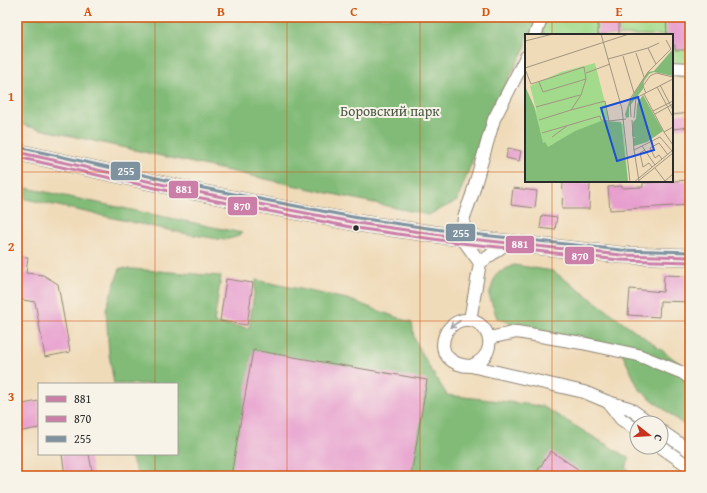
<svg xmlns="http://www.w3.org/2000/svg" width="707" height="493" viewBox="0 0 707 493" font-family="'Gentium Book Plus',serif">
  <rect width="100%" height="100%" fill="#f7f3e8"/>
  <filter id="ink" filterUnits="userSpaceOnUse"><feTurbulence type="fractalNoise" baseFrequency=".025" numOctaves="2"/><feDisplacementMap in="SourceGraphic" scale="8" xChannelSelector="R" yChannelSelector="G"/><feConvolveMatrix kernelMatrix="1 2 1 2 8 2 1 2 1" color-interpolation-filters="sRGB"/></filter>
  <filter id="wash" filterUnits="userSpaceOnUse"><feTurbulence type="fractalNoise" baseFrequency=".012" numOctaves="4" result="noise"/><feDisplacementMap in="SourceGraphic" scale="16" xChannelSelector="R" yChannelSelector="G"/><feGaussianBlur stdDeviation="0.9" result="paint"/><feColorMatrix in="noise" values="0 0 0 0 0 0 0 0 0 0 0 0 0 0 0 0 0 1.4 0 .05"/><feComposite in="paint" operator="in"/></filter>
  <g filter="url(#wash)">
    <rect width="100%" height="100%" fill="#f0dbb9"/>
    <path fill="#a3db8d" stroke="#67835c" d="M541 17H690V77L672 76V35H544Z"/>
    <g fill="#82bb78" stroke="#567352">
      <path d="M17 17H537L532 35H526V46L489 116 457 201 428 215 17 124Z"/>
      <path d="M17 186 242 233 236 237 224 240 182 233 17 197Z"/>
      <path d="M514 265 553 271 678 362 690 376V430L639 389 621 351 513 324 497 318 489 295 496 274Z"/>
      <path d="M120 268 221 276 214 323 249 328 256 280 347 299 412 323 414 338 431 370 447 395 542 406 630 459 625 468 638 476H138L130 454H177V384H114L109 354 106 309Z"/>
    </g>
    <g id="blocks">
      <g fill="#e79dce">
        <rect x="598" y="17" width="21" height="18"/>
        <path d="M666 17H690V50H675V45H672V35H667Z"/>
        <path d="M690 113V127L672 129V115Z"/>
        <path d="M508 148 521 151 519 161 506 158Z"/>
        <path d="M690 180V205L610 210 608 187 622 186V188L643 187V183Z"/>
        <path d="M563 182 590 183 589 209H562Z"/>
        <path d="M513 188 537 191 535 208 511 205Z"/>
        <path d="M542 215 557 217 555 230 540 228Z"/>
        <path d="M17 256 28 257 26 273 43 275 58 284 70 352 45 357 35 302 17 299Z"/>
        <path d="M664 275 690 276V302L660 301 659 317 628 315 630 289 663 292Z"/>
        <path d="M226 279 253 283 247 325 220 321Z"/>
        <path d="M253 350 427 380 411 476H231Z"/>
        <path d="M39 401V428L17 432V405Z"/>
        <path d="M551 451 588 476H534Z"/>
        <path d="M62 454H89L93 476H65Z"/>
      </g>
    </g>
  </g>
  <g filter="url(#ink)">
    <use href="#blocks" fill-opacity="0" stroke="#8e8372" stroke-width="1"/>
    <g fill="none" stroke-linecap="round" stroke-linejoin="round">
      <g stroke="#8e8372" stroke-width="14">
        <g id="minor">
          <path d="M535 35 542 17"/>
          <path d="M672 68 690 69"/>
          <path d="M480 263 462 238 464 217 472 195 494 119 526 57"/>
          <path d="M470 320 480 263 507 243"/>
          <path d="M489 338 517 332 582 343 638 355 683 373 690 378"/>
          <path d="M471 366C507 351 483 310 457 322 452 325 447 329 445 335 438 354 452 366 471 366L584 392 608 402 629 408 650 423"/>
          <path d="M608 402 621 419 637 430"/>
          <path d="M661 431 690 451"/>
          <path d="M661 447 690 467"/>
        </g>
      </g>
      <g stroke="#8e8372" stroke-width="18">
        <path id="secondary" d="M17 152 192 191 357 223 462 238 621 255 690 257"/>
      </g>
      <use href="#minor" stroke="#fff" stroke-width="12"/>
      <use href="#secondary" stroke="#fff" stroke-width="17"/>
      <g stroke="#f7f3e8" stroke-width="6">
        <path id="bus-1" d="M17 152 192 191 357 223 462 238 621 255 690 257"/>
      </g>
      <g stroke="#f7f3e8" stroke-width="6">
        <path id="bus-2" d="M17 157 191 196 356 228 461 243 620 260 690 262"/>
      </g>
      <g stroke="#f7f3e8" stroke-width="6">
        <path id="bus-3" d="M18 147 193 186 358 218 463 233 621 250 690 252"/>
      </g>
      <use href="#bus-1" stroke="#ca7ea8" stroke-width="3"/>
      <use href="#bus-2" stroke="#ca7ea8" stroke-width="3"/>
      <use href="#bus-3" stroke="#7e92a0" stroke-width="3"/>
    </g>
    <defs><path id="oneway-shaft" d="M-6 0H5M1.5-3L5.5 0L1.5 3" fill="none" stroke-width="1.6" stroke-linecap="round" stroke-linejoin="round"/></defs>
    <use stroke="#a0a0a0" href="#oneway-shaft" transform="translate(455 324) rotate(147)"/>
  </g>
  <path fill="none" stroke="#d5540f" stroke-width="1" stroke-opacity="0.55" d="M155 17V384M287 17V476M420 17V476M552 17V35M17 172H526M672 172H690M552 181V476M17 321H690M155 454V476"/>
  <circle fill="#2b2b2b" stroke="#f7f3e8" stroke-width="1.5" cx="356" cy="228" r="3.5"/>
  <g text-anchor="middle" stroke-width="4" stroke-linejoin="round" paint-order="stroke">
    <g font-size="14" fill="#495744" stroke="#f7f3e8">
      <text x="390" y="116">Боровский парк</text>
    </g>
  </g>
  <g transform="translate(525 34)">
    <rect width="148" height="148" fill="#f0dbb9"/>
    <path d="M70 29 84 85 81 86 98 90 103 148H0L9 72 12 79 5 52 36 38Z" fill="#a3db8d"/>
    <path d="M148 15V42L129 38 124 40 119 47 118 55 104 73V83L101 84 100 80 104 68 118 45 123 38 129 37ZM0 52 9 72 18 109 20 108 23 113 50 97 76 87 96 88 103 148H0ZM118 61 138 97 122 108 109 112 108 104H111L107 102 108 88 111 85 112 70Z" fill="#82bb78"/>
    <path fill="none" stroke="#a19580" stroke-width="1" d="M76 0 97 75 105 148M0 7 28 0M123 14 134 9M111 19 119 43M98 22 109 59M83 25 123 14 131 30M0 34 104 0M0 35 6 50 59 33 61 45 56 61 46 76 80 67 84 87 101 85M61 39 85 30M14 48 18 58 61 45M135 51 148 76M132 53 148 83M121 59 118 52 125 42 131 39 148 43M119 60 139 98 148 93M11 73 55 61M128 77 148 67M130 80 148 70M106 83 105 65 123 38 146 15 141 6M109 84 111 64 148 45M14 86 46 76M107 86 109 116M139 98 148 111M17 99 75 82 76 86 84 87M27 103 42 92M117 112 130 131M120 116 115 119 118 133 124 129 127 133M137 125 134 121 130 124 125 114 134 109 143 121M130 134 140 147 148 140M114 147 109 116 135 103 147 117M109 148 148 116M112 148 148 119"/>
    <path fill="#1d4ed8" fill-opacity="0.15" stroke="#1d4ed8" stroke-width="2" d="M113 63 129 116 92 127 76 74Z"/>
    <rect width="148" height="148" fill="none" stroke="#2b2b2b" stroke-width="2"/>
  </g>
  <g stroke="#f7f3e8" stroke-width="1.5">
    <rect x="110" y="161" width="31" height="20" rx="4" fill="#7e92a0"/>
    <rect x="168" y="180" width="31" height="19" rx="4" fill="#ca7ea8"/>
    <rect x="227" y="196" width="31" height="20" rx="4" fill="#ca7ea8"/>
    <rect x="445" y="223" width="31" height="19" rx="4" fill="#7e92a0"/>
    <rect x="505" y="235" width="30" height="19" rx="4" fill="#ca7ea8"/>
    <rect x="564" y="246" width="31" height="19" rx="4" fill="#ca7ea8"/>
  </g>
  <g font-size="11" text-anchor="middle" font-weight="bold" fill="#fff">
    <text x="126" y="175">255</text>
    <text x="184" y="193">881</text>
    <text x="242" y="210">870</text>
    <text x="461" y="237">255</text>
    <text x="520" y="248">881</text>
    <text x="580" y="260">870</text>
  </g>
  <rect width="707" height="493" fill="none" stroke="#f7f3e8" stroke-width="44"/>
  <rect x="38" y="383" width="140" height="72" fill="#f7f3e8" stroke="#a5a39c"/>
  <rect x="46" y="396" width="20" height="6" fill="#ca7ea8" stroke="#a5a39c"/>
  <text x="74" y="403" font-size="12" fill="#2b2b2b">881</text>
  <rect x="46" y="416" width="20" height="6" fill="#ca7ea8" stroke="#a5a39c"/>
  <text x="74" y="423" font-size="12" fill="#2b2b2b">870</text>
  <rect x="46" y="436" width="20" height="6" fill="#7e92a0" stroke="#a5a39c"/>
  <text x="74" y="443" font-size="12" fill="#2b2b2b">255</text>
  <g transform="translate(649 435) rotate(107)"><circle r="19" fill="#f7f3e8" stroke="#a5a39c"/>
  <path d="M0-3L7 15L0 10L-7 15Z" fill="#c8321e"/>
  <text y="-6" font-size="11" font-weight="bold" text-anchor="middle" fill="#2b2b2b">С</text>
  </g>
  <rect x="22" y="22" width="663" height="449" fill="none" stroke="#d5540f" stroke-width="1.5"/>
  <g font-size="13" text-anchor="middle" font-weight="bold" fill="#d5540f">
    <text x="88" y="16">A</text>
    <text x="221" y="16">B</text>
    <text x="354" y="16">C</text>
    <text x="486" y="16">D</text>
    <text x="619" y="16">E</text>
    <text x="11" y="101">1</text>
    <text x="11" y="251">2</text>
    <text x="11" y="401">3</text>
  </g>
</svg>
